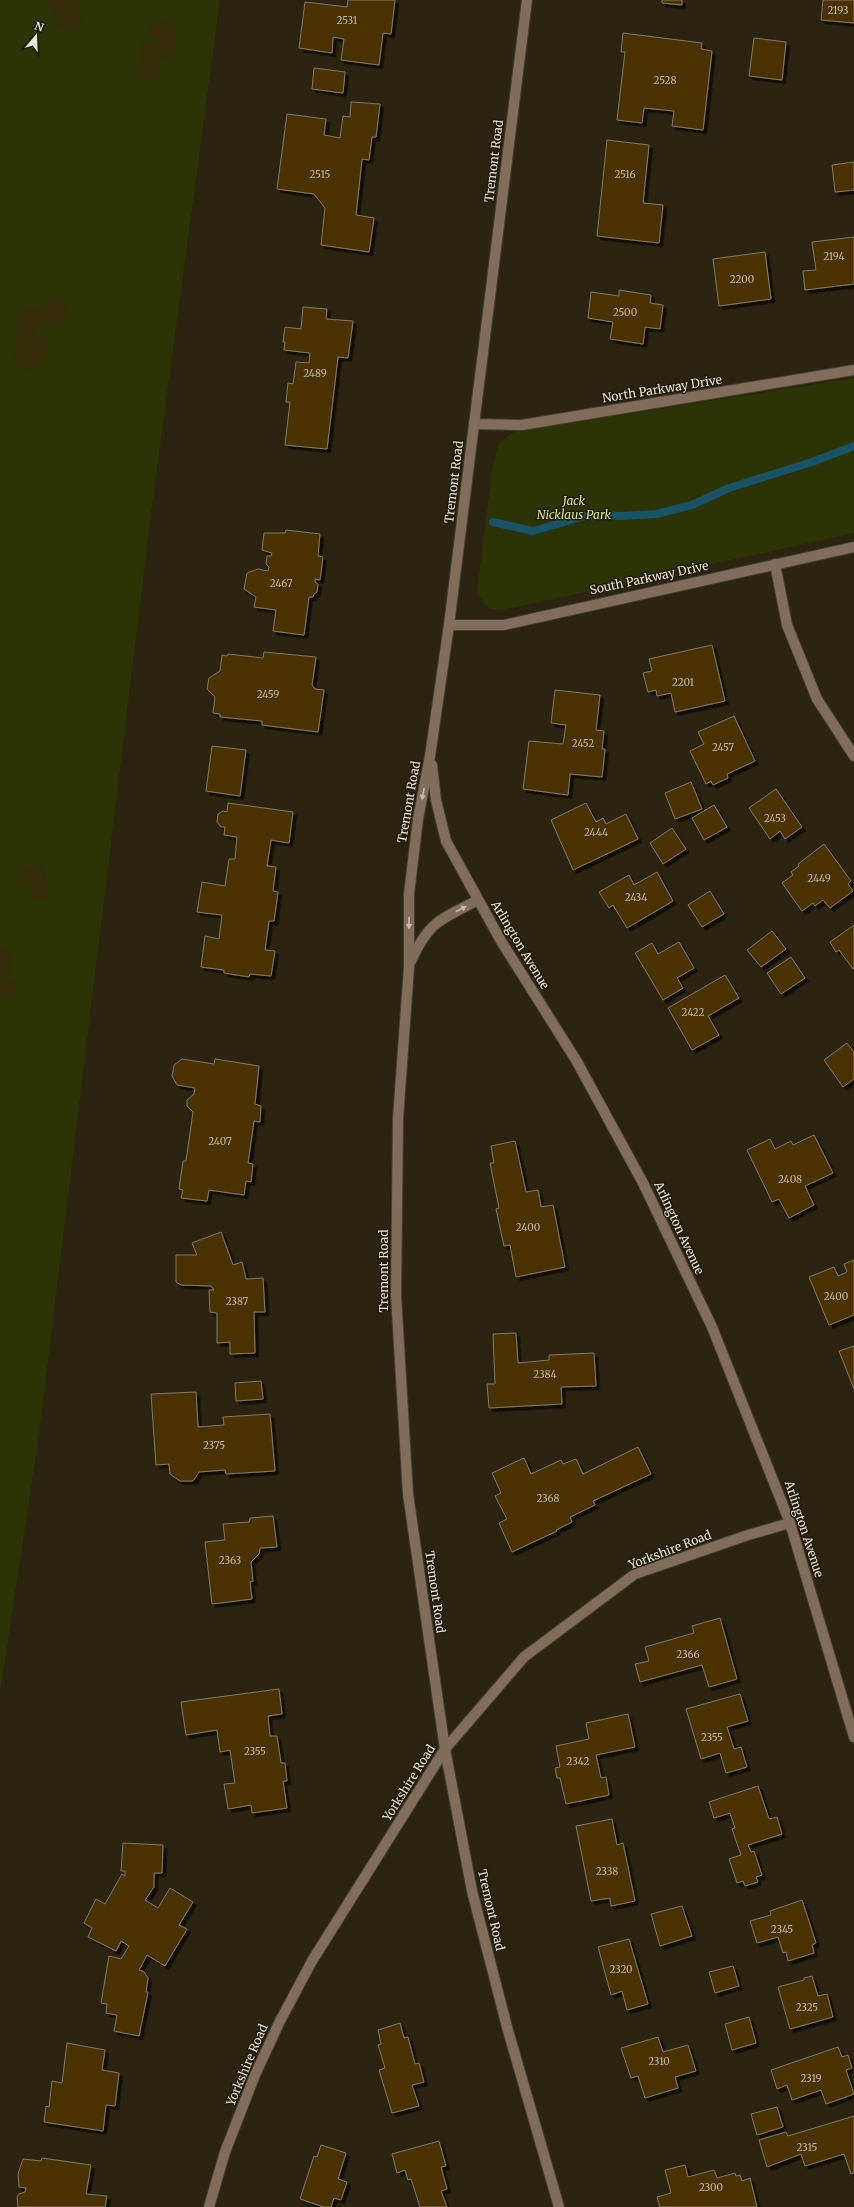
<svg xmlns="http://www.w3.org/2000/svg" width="854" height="2207" viewBox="0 0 854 2207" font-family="Merriweather,serif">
  <defs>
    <filter id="shadow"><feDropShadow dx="3.5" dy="3.5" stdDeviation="0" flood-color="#0009"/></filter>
  </defs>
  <rect width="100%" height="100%" fill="#2a2411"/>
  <g fill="#2c3305">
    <path d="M0 0H220L152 506 39 1435 0 1693Z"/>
    <path d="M854 378V533L517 607C494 611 487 614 477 591L493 464 500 442 514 432Z"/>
  </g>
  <g fill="#342c0b">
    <path d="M47 0H70L81 9 80 19 83 24 82 27C72 33 59 31 55 21L56 15 48 5Z"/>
    <path d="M164 21C170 22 174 26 177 32L174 39 177 51 172 56 157 58 156 62 161 68V74L156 79H148L141 74 137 67 142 56 138 45 142 39 150 45 157 43 148 29 153 24 161 25Z"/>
    <path d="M51 297 63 299C71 308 65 322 54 325 47 327 41 326 35 330L34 338 42 337 50 341C51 348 40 368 33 371L16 364 13 361V350L19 343 16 335 18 328 16 318 23 309 37 310Z"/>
    <path d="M36 864 44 869 46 874 43 882 50 887 46 898 37 900 31 898V887L20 879 17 871 21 866 31 868Z"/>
    <path d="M0 947 11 952 9 962 12 967 6 977 15 982 16 987 14 992 0 999Z"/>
  </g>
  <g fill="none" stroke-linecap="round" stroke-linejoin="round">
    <path stroke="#195368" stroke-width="8" d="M493 522 533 531 581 517 599 514 620 516 656 514 692 505 729 488 812 462 854 446"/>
  </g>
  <g fill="#4a3203" stroke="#867965" filter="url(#shadow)">
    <path d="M348 0H395L391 34 383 33 379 65 341 60 344 39 333 37 332 53 299 48 305 2 347 7Z"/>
    <path d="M662 0H682V5L662 3Z"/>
    <path d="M823 0H854V23L821 20Z"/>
    <path d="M623 33 702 43 701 49 712 51 703 130 672 126 674 111 644 108 642 123 617 120 625 52H621Z"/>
    <path d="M754 38 786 42 782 80 749 76Z"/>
    <path d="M314 68 345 72 343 93 312 89Z"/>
    <path d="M351 102 380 104 376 137H372L369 160 362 159 356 215 374 218 369 252 321 245 325 208 314 194 277 189 287 114 326 119 324 135 340 138 343 116 350 117Z"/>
    <path d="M607 140 649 145 643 203 663 205 659 243 597 236Z"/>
    <path d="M854 162V190L835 192 832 165Z"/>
    <path d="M854 237V284L805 290 803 271 816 270 812 242Z"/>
    <path d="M765 252 771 299 719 306 713 259Z"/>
    <path d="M619 290 651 295 650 303 663 305 660 329 645 327 643 344 610 339 613 322 588 318 591 292 619 296Z"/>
    <path d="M303 307 327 309 326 319 353 321 348 358 338 357 327 449 285 445 290 402H286L288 383 293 384 296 362 309 363 310 353 284 350 285 342H283L285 327 301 329Z"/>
    <path d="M286 530 320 534 318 556 323 557 320 580 315 579V582L318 584 317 592 314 594 313 597H309L304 635 273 631 276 610 254 607 256 597 244 589 247 573 258 569 268 571 269 567 266 564 267 556H271L272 553 262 550 264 533H285Z"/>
    <path d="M712 645 725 701 675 712 671 693 657 696 656 690 648 692 643 673 652 671 649 659Z"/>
    <path d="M264 652 316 657 312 685 315 689 324 690 318 732 262 725V721L220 717V714L213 713 215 697 207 689 209 678 220 671 222 655 227 656 228 654 263 658Z"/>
    <path d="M555 690 600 695 596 730 604 731 602 749H605L602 777 570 774 568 795 523 789 529 741 563 744 566 725 551 723Z"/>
    <path d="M734 716 755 761 727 774 728 778 713 785 711 781 706 784 690 751 704 744 698 732Z"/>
    <path d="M212 746 246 750 240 796 206 791Z"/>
    <path d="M691 782 702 809 675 819 665 793Z"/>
    <path d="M776 789 802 827 785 839 780 831 770 839 749 808Z"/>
    <path d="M228 803 293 812 289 843 271 840 267 866 276 867 273 891 278 892 274 921H269L265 950 275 951 271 976 250 974 249 977 224 973V970L201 967 205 936 219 939 222 915 197 912 202 882 225 886 229 859H235L237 837 224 835 225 827H221L217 822 218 814 223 811 227 812Z"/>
    <path d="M586 803 596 822 603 818 606 824 626 814 638 839 573 870 551 820Z"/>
    <path d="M714 805 727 827 704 840 692 818Z"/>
    <path d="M672 828 686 849 663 864 650 843Z"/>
    <path d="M824 844 851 881 848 884 853 891 830 908 823 900 815 906 813 903 802 911 782 883 793 875 791 872 799 866 798 864Z"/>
    <path d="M657 872 673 901 627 928 613 905 609 908 599 892 629 875 634 885Z"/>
    <path d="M710 891 724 914 702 927 688 905Z"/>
    <path d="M854 925V968L853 969 839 950 836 952 830 942Z"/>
    <path d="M772 931 786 949 761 967 747 950Z"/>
    <path d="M679 942 694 968 677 978 683 988 663 1000 635 953 652 943 658 954Z"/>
    <path d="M791 957 805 978 781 994 767 973Z"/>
    <path d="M725 975 739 998 708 1016 719 1035 692 1050 668 1008Z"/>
    <path d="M847 1043 854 1052V1079L843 1087 824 1060Z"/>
    <path d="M182 1059 214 1064 215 1059 259 1066 255 1104 261 1106 260 1122 254 1121 248 1163 253 1164 251 1182 246 1181 244 1195 209 1190 207 1201 181 1198 183 1190 179 1189 183 1161H186L193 1112 187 1106V1100L194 1094 195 1088 177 1085 172 1076 174 1065Z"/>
    <path d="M814 1135 833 1173 805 1186 814 1205 789 1218 779 1199 772 1202 747 1150 770 1139 775 1149 791 1141 793 1145Z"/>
    <path d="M515 1141 526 1192 538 1190 541 1207 553 1205 565 1267 516 1277 510 1245 504 1246 496 1209 499 1208 490 1163H494L491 1146Z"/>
    <path d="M221 1232 233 1265 242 1262 246 1279 263 1278 265 1312H254L255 1353 230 1354V1342L217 1343V1313L210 1312 209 1290H214L211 1286 181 1285 176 1282V1255H197L192 1243Z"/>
    <path d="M854 1260V1315L829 1325 809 1277 834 1267 838 1276 847 1272 844 1264Z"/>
    <path d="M516 1333 518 1363 549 1360V1355L594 1353 596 1386 561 1387 562 1404 489 1408 487 1384H495L493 1334Z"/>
    <path d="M854 1346V1389L839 1351Z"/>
    <path d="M261 1381 263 1399 236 1401 235 1383Z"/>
    <path d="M196 1392 198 1427 224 1425 223 1417 270 1414 275 1471 226 1474 225 1470 199 1472 193 1481H180L170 1474 169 1464 156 1465 151 1394Z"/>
    <path d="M638 1447 651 1474 593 1501 595 1505 570 1517 572 1522 556 1530 557 1531 512 1552 499 1523 507 1519 495 1496 501 1493 492 1473 524 1458 531 1474 561 1460 563 1464 576 1459 583 1474Z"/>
    <path d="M273 1516 277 1547 260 1548 259 1554 251 1562 253 1581 250 1582 252 1599 212 1604 205 1542 225 1540 223 1524 249 1522 250 1518Z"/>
    <path d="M720 1618 737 1679 709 1687 702 1665 640 1682 635 1664 649 1661 645 1647 694 1633 692 1626Z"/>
    <path d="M279 1689 282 1714 268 1716 270 1736H277L281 1763H285L287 1781H283L287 1808 252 1813 251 1805 228 1809 224 1784 235 1783 230 1750 220 1752 217 1730 186 1735 181 1702Z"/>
    <path d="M740 1694 748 1721 727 1727 734 1749 741 1747 747 1767 726 1773 720 1753 701 1759 686 1709Z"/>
    <path d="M628 1714 635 1747 596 1755 601 1778 606 1777 609 1795 566 1804 560 1778H557L555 1768 560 1767 556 1746 589 1739 586 1723Z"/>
    <path d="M758 1786 769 1819 777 1817 782 1834 748 1845 751 1852 754 1851 762 1875 756 1877 758 1882 745 1886 743 1881 737 1883 729 1859 741 1855 732 1829 735 1828 730 1813 714 1818 709 1802Z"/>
    <path d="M612 1819 617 1845 623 1843 635 1901 611 1906 610 1898 591 1901 576 1826Z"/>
    <path d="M123 1843 163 1845 162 1873H154V1887L145 1900 158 1908 170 1888 193 1902 179 1925 187 1929 165 1966 147 1955 139 1970 144 1972 148 1978 146 1992H148L139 2036 114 2031 117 2015 106 2013 107 2004 101 2003 109 1956 121 1959 129 1946 121 1941 116 1951 88 1937 92 1928 84 1923 96 1899 105 1904 122 1874 125 1876V1871H121Z"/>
    <path d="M802 1900 816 1943 812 1945 814 1953 788 1961 786 1952 783 1953 778 1937 757 1943 750 1921 771 1915 770 1911Z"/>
    <path d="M682 1906 692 1936 660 1946 651 1914Z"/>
    <path d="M629 1939 648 2004 627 2010 622 1991 611 1995 598 1947Z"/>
    <path d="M733 1966 739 1986 715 1993 709 1972Z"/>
    <path d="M812 1976 818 1996 827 1994 833 2017 790 2029 778 1987 804 1980V1978Z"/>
    <path d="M749 2017 756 2043 732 2050 725 2024Z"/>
    <path d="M400 2023 404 2038 408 2037 415 2064 419 2063 424 2082 412 2085 419 2106 392 2113 379 2070 385 2068 378 2045 381 2044 378 2030Z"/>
    <path d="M658 2037 663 2052 688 2045 696 2071 675 2077 678 2088 645 2098 638 2076 631 2078 621 2048Z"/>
    <path d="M67 2043 105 2050 102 2070 119 2073 115 2106 106 2105 103 2131 44 2122 46 2106 49 2107 52 2081 62 2083Z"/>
    <path d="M838 2047 842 2057 848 2055 852 2068 846 2070 854 2094 826 2104 821 2090 792 2100 787 2085 777 2089 771 2070Z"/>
    <path d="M777 2107 783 2127 757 2135 751 2114Z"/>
    <path d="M854 2116V2173L851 2174 844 2154 805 2166 801 2154 767 2167 759 2140 786 2132 788 2136Z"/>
    <path d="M439 2141 446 2166 441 2167 447 2189 441 2191 447 2207H420L411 2179 408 2180 405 2170 397 2173 392 2154Z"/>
    <path d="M321 2145 346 2153 338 2179 347 2182 341 2200 334 2198 331 2207H324L300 2199 314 2156 317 2157Z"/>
    <path d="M42 2158 91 2165 86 2194 107 2196 105 2207H18L17 2197 19 2194 25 2192 26 2188 19 2187 18 2174 23 2159 41 2161Z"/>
    <path d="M685 2165 688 2177 714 2170 717 2178 735 2173 736 2176 740 2175 742 2181 750 2178 757 2207H660L657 2197 671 2193 665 2170Z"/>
  </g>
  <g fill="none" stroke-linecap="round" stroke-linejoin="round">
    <g stroke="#453f2d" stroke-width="12">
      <g id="minor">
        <path d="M527 0 449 625 430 756 418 819 409 894V967L398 1119 396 1295 408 1494 445 1749 472 1891 507 2027 559 2207"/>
        <path d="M474 424 522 425 854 370"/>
        <path d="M775 564 787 625 817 699 854 756"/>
        <path d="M449 625H504L854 547"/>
        <path d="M432 765 436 800 446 841 501 941 576 1060 643 1183 712 1327 790 1523 854 1737"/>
        <path d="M411 961C429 921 440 920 478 900"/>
        <path d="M209 2207 225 2152 255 2075 280 2021 312 1961 445 1749 524 1657 635 1574 748 1535 790 1523"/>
      </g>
    </g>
    <use href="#minor" stroke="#826d5a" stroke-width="10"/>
  </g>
  <defs><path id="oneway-solid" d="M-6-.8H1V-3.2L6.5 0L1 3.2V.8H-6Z"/></defs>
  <g fill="#c5bcad">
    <use href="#oneway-solid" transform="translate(423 794) rotate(101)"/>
    <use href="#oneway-solid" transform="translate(461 909) rotate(-27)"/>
    <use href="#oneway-solid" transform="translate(409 923) rotate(90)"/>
  </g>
  <g text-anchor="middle" stroke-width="3" stroke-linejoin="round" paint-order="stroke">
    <g font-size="10" fill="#c1b9a4">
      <text x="838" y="14">2193</text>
      <text x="347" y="24">2531</text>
      <text x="665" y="84">2528</text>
      <text x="320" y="178">2515</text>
      <text x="625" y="178">2516</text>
      <text x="834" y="260">2194</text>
      <text x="742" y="283">2200</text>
      <text x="625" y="316">2500</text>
      <text x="315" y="377">2489</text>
      <text x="281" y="587">2467</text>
      <text x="683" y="686">2201</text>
      <text x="268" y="698">2459</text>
      <text x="583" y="747">2452</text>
      <text x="723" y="751">2457</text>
      <text x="775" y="822">2453</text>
      <text x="596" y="836">2444</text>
      <text x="819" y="882">2449</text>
      <text x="636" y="901">2434</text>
      <text x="693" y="1016">2422</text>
      <text x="220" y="1145">2407</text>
      <text x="790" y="1183">2408</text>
      <text x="528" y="1231">2400</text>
      <text x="836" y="1300">2400</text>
      <text x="237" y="1305">2387</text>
      <text x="545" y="1378">2384</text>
      <text x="214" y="1449">2375</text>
      <text x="548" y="1502">2368</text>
      <text x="230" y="1564">2363</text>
      <text x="688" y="1658">2366</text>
      <text x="712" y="1741">2355</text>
      <text x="255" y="1755">2355</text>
      <text x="578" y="1765">2342</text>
      <text x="607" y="1875">2338</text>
      <text x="782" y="1933">2345</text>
      <text x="621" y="1973">2320</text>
      <text x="807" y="2011">2325</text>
      <text x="659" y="2065">2310</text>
      <text x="811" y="2082">2319</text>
      <text x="807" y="2151">2315</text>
      <text x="711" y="2191">2300</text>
    </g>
    <g font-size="12" fill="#e9e6da" stroke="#211b08">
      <text transform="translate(494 161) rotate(-83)" y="4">Tremont Road</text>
      <text transform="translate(662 389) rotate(-9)" y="4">North Parkway Drive</text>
      <text transform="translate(454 482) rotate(-83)" y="4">Tremont Road</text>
      <text transform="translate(649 578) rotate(-12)" y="4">South Parkway Drive</text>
      <text transform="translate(409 802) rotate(-80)" y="4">Tremont Road</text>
      <text transform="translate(520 945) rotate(59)" y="4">Arlington Avenue</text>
      <text transform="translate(679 1228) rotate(65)" y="4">Arlington Avenue</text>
      <text transform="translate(384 1271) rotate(-90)" y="4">Tremont Road</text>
      <text transform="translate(804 1529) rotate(72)" y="4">Arlington Avenue</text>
      <text transform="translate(670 1550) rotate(-21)" y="4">Yorkshire Road</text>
      <text transform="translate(435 1592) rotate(82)" y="4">Tremont Road</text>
      <text transform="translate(409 1783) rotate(-58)" y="4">Yorkshire Road</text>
      <text transform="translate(491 1910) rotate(77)" y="4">Tremont Road</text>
      <text transform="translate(247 2065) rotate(-67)" y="4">Yorkshire Road</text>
    </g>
    <g font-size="12" font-style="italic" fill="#d8e98f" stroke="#211b08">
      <text x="574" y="505">Jack<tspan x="574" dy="14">Nicklaus Park</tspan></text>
    </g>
  </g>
  <g transform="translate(36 36) rotate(19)" stroke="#211b08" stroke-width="3" paint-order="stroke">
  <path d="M0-3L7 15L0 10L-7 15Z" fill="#e9e6da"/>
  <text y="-6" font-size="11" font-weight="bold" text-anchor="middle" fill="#e9e6da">N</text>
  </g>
</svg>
